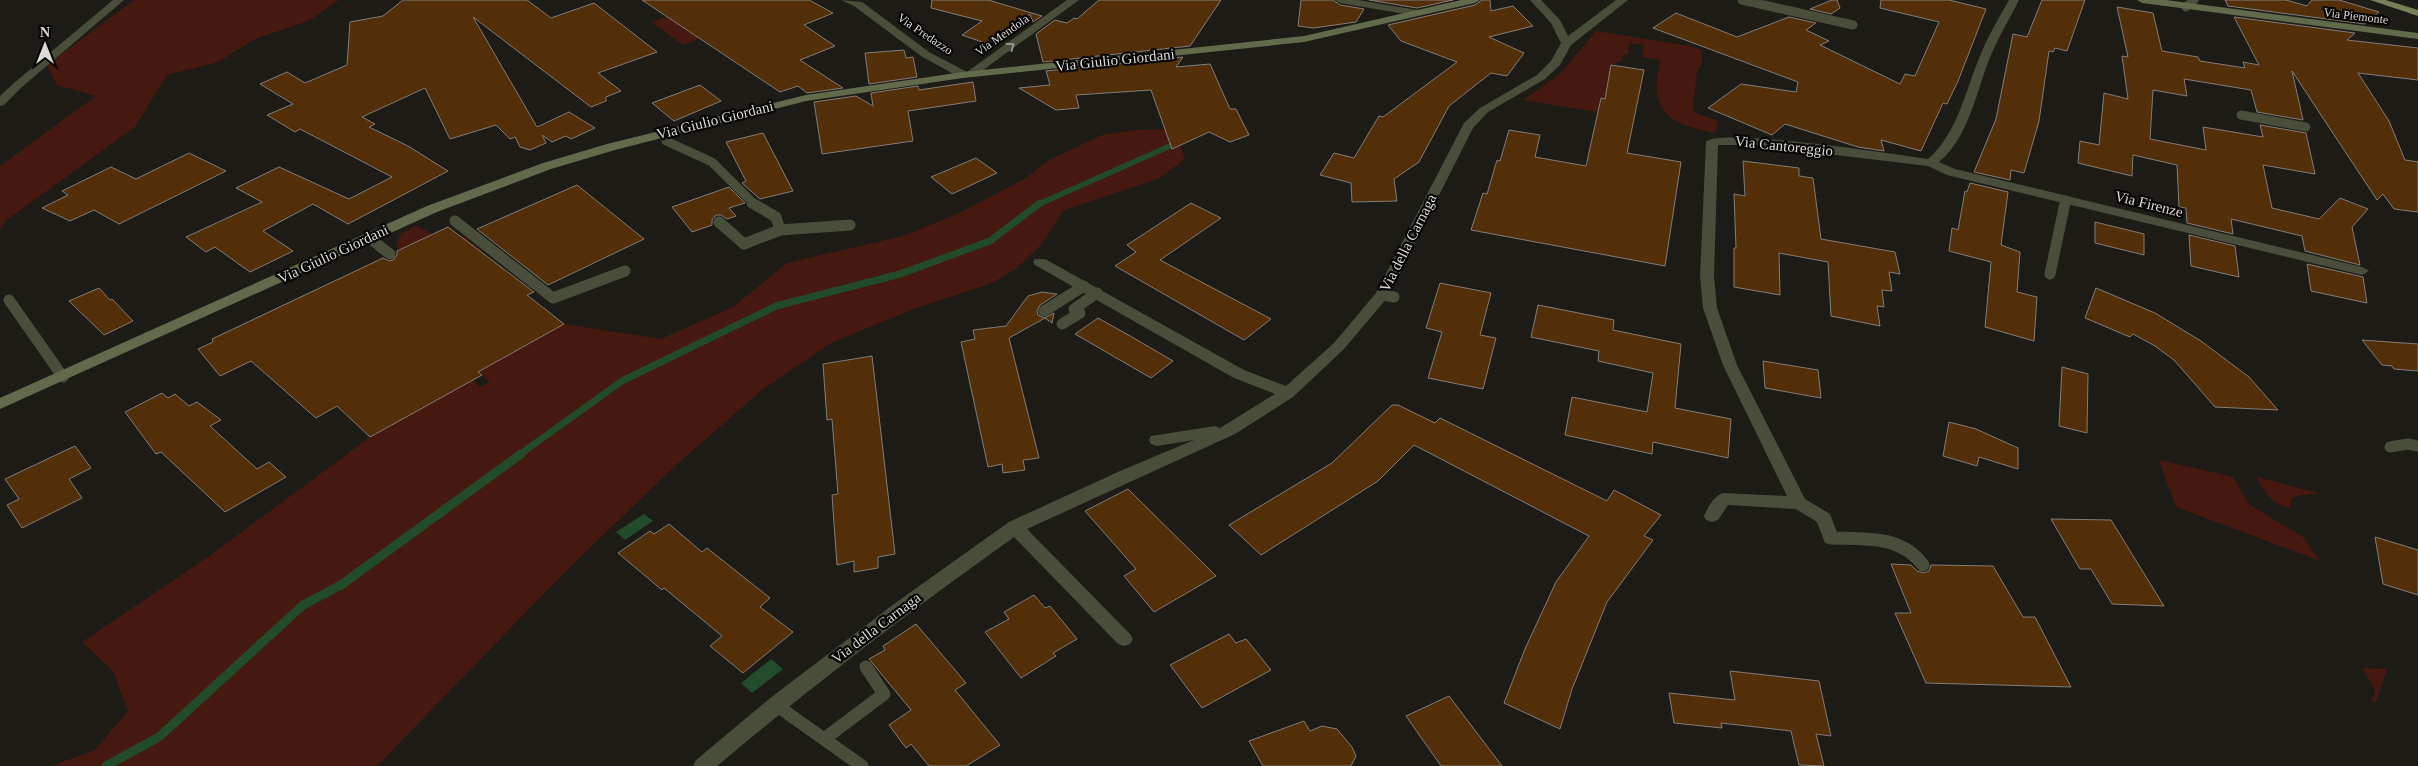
<svg xmlns="http://www.w3.org/2000/svg" width="2418" height="766" viewBox="0 0 2418 766" font-family="Georgia,serif">
  <rect width="100%" height="100%" fill="#1d1b16"/>
  <g fill="#45190f">
    <path d="M134 0H339L308 21 255 39 218 62 167 75 135 127 8 219 0 229V166L96 96 57 85 47 65Z"/>
    <path d="M707 2 761 14 683 45 651 22Z"/>
    <path d="M1596 31 1689 46 1702 50V64L1697 71 1693 108 1696 113 1718 121 1715 133C1691 128 1663 123 1657 95 1655 84 1659 70 1660 60L1642 57 1644 45 1629 43 1628 55 1623 54 1622 60 1611 65 1605 99 1601 98 1598 112 1523 100 1560 74Z"/>
    <path d="M1175 129 1185 159 1160 178 1064 210 1042 244 1016 269 990 284 916 308 831 343 762 390 675 466 567 570 377 766H51L95 750 128 711 113 671 82 642 211 555 370 437 473 380 480 387 490 382 478 372 564 324 661 339 733 307 787 263 903 236 959 213 1026 178 1049 160 1102 135 1133 130Z"/>
    <path d="M416 226 455 245 464 236 482 251 466 259 457 257 431 235 400 250 396 245 401 233Z"/>
    <path d="M2159 460 2233 477 2250 505 2303 537 2320 561 2176 507Z"/>
    <path d="M2257 477 2322 494 2301 495 2292 498 2290 508C2273 505 2263 492 2257 477Z"/>
    <path d="M2362 668 2387 669 2376 702H2371L2375 690Z"/>
  </g>
  <g fill="#214b2b">
    <path d="M644 514 653 521 625 540 616 532Z"/>
    <path d="M771 659 783 669 752 693 741 683Z"/>
  </g>
  <g fill="none" stroke-linecap="round" stroke-linejoin="round">
    <path stroke="#214b2b" stroke-width="5.5" d="M1039 204 1179 142"/>
    <path stroke="#214b2b" stroke-width="7" d="M519 455 622 381 776 306 900 274 990 241 1040 203"/>
    <path stroke="#214b2b" stroke-width="9" d="M106 766 159 737 303 605 341 585 521 454"/>
  </g>
  <g fill="#522f08" stroke="#827d78">
    <path d="M403 0H527L551 18 594 3 657 52 598 73 621 91 606 97V101L591 107 473 17 537 127 569 112 595 128 571 139 566 136 552 142 542 135 546 143 530 150 520 147 515 137 510 139 496 125 450 139 425 88 362 117 375 124 369 127 408 146 448 171 348 224 313 204 263 231 293 251 250 272 215 247 206 252 186 237 262 202 236 188 279 167 349 199 392 177 300 129 295 132 267 115 293 104 260 84 287 72 305 83 347 65 350 22 383 16Z"/>
    <path d="M642 0H809L833 13 804 25 835 46 800 60 843 88 807 93 798 86 780 92Z"/>
    <path d="M932 0H988L1042 16 1033 22 1030 14 988 44 962 35 982 21 931 8Z"/>
    <path d="M1099 0H1221L1190 46 1043 62 1036 34 1055 20 1067 23 1074 18 1077 19Z"/>
    <path d="M1301 0H1333L1340 5 1364 9 1356 22 1313 28 1298 26Z"/>
    <path d="M1369 0H1453L1417 8Z"/>
    <path d="M1482 0H1490L1491 11 1513 6 1533 26 1489 37 1524 53 1507 76 1491 73 1449 106 1419 162 1394 179 1397 201 1352 202 1351 183 1320 175 1334 153 1354 158 1379 116 1383 117 1457 62 1401 41 1388 25 1475 5Z"/>
    <path d="M1832 0H1837L1840 8 1831 14 1810 9Z"/>
    <path d="M1881 0H1949L1986 9 1958 81 1947 104 1943 103 1921 151 1881 140 1884 151 1858 147 1785 124 1772 135 1708 108 1741 84 1796 92 1798 82 1653 28 1676 13 1737 37 1789 17 1816 23 1806 30 1829 41 1820 45 1900 84 1905 74 1915 76 1939 22 1880 8Z"/>
    <path d="M2042 0H2085L2067 51 2055 48 2053 52 2049 51 2039 121 2024 173 2011 170 2010 180 1974 172 1996 119 2013 34 2027 37Z"/>
    <path d="M2225 0H2286L2307 6 2312 0H2339L2379 12 2365 24 2228 6Z"/>
    <path d="M2117 7 2153 13 2162 51 2198 57 2200 61 2245 68 2243 62 2259 65 2234 17 2355 33 2347 40 2418 48V80L2358 73 2389 121 2405 160 2418 162V212L2394 209 2383 194 2377 200 2292 71 2303 120 2257 112 2251 90 2184 79 2187 96 2153 90 2150 139 2206 150 2203 127 2263 137 2260 125 2306 133 2315 174 2263 165 2272 208 2319 219 2340 198 2368 209 2352 227 2360 265 2305 251 2302 236 2231 219 2233 234 2187 223 2186 208 2179 207 2177 165 2133 155 2132 176 2078 163 2080 141 2099 145 2104 93 2128 99 2122 56 2128 57Z"/>
    <path d="M904 50 906 58 913 57 917 77 869 84 865 53Z"/>
    <path d="M1183 57 1176 67 1210 64 1230 109H1236L1249 135 1230 142 1209 132 1172 149 1151 90 1076 95 1079 108 1056 110 1019 88 1050 85 1046 71Z"/>
    <path d="M1611 65 1644 70 1627 153 1681 162 1665 266 1471 230 1483 193 1487 194 1497 160 1500 161 1509 130 1540 135 1535 157 1586 166 1601 98 1605 99Z"/>
    <path d="M973 82 976 101 908 111 913 141 822 154 814 102 856 96 873 106 871 93 918 86 919 90Z"/>
    <path d="M700 85 721 101 674 121 652 103Z"/>
    <path d="M763 133 793 191 760 199 742 183 746 181 726 142Z"/>
    <path d="M189 153 226 171 119 224 94 210 70 221 42 208 68 195 62 191 111 167 136 179Z"/>
    <path d="M976 158 997 173 952 194 931 177Z"/>
    <path d="M1743 161 1799 168V176L1813 178 1821 239 1895 252 1900 274 1889 272 1892 291 1882 290 1884 307 1877 306 1880 326 1831 316 1828 262 1779 253 1780 295 1734 287V248H1736L1734 194 1745 196Z"/>
    <path d="M1970 183 2008 192 2001 245 2020 252 2017 292 2037 297 2034 341 1985 327 1991 262 1949 251 1952 228 1958 230 1965 191 1967 192Z"/>
    <path d="M577 185 644 239 548 285 477 229Z"/>
    <path d="M729 187 745 203 729 208 736 216 727 219 721 215H716L712 220V225L692 232 672 207Z"/>
    <path d="M1191 203 1221 218 1160 260 1271 319 1244 340 1115 266 1136 252 1127 245Z"/>
    <path d="M2095 222 2144 234V255L2095 243Z"/>
    <path d="M448 227 534 292 527 295 564 324 478 372 482 375 370 437 337 406 316 418 251 361 220 376 198 349 213 342 212 339 383 258 389 261 393 260 397 255V251Z"/>
    <path d="M2189 235 2235 246 2239 277 2191 266Z"/>
    <path d="M2307 264 2363 277 2367 303 2311 291Z"/>
    <path d="M1440 283 1491 293 1480 335 1496 338 1483 389 1428 378 1442 332 1426 328Z"/>
    <path d="M99 288 110 300 112 299 133 321 104 335 69 301Z"/>
    <path d="M2096 288 2155 313 2201 341 2249 377 2278 410 2215 407 2174 360 2155 346 2133 334 2130 337 2085 318Z"/>
    <path d="M1042 292 1057 294 1040 305 1037 311 1038 315 1044 318 1054 313 1052 323 1045 318 1009 338 1039 458 1023 460 1025 470 1003 473 1002 464 988 467 961 342 975 339 973 330 1006 326 1028 296Z"/>
    <path d="M1538 305 1614 320 1613 330 1681 344 1675 408 1731 419 1728 458 1653 442 1652 454 1565 435 1572 397 1647 412 1653 373 1598 361 1599 351 1531 337Z"/>
    <path d="M1098 318 1132 337 1173 361 1151 378 1075 334Z"/>
    <path d="M2362 340 2418 344V371L2394 369 2392 366 2382 365Z"/>
    <path d="M872 356 895 554 878 557V568L854 572V561L837 565 832 495 838 494 832 419 827 420 823 364Z"/>
    <path d="M1763 361 1818 370 1821 398 1765 388Z"/>
    <path d="M2062 367 2088 374 2087 433 2059 426Z"/>
    <path d="M162 393 168 398 175 394 189 406 197 402 221 420 210 426 257 469 269 462 286 477 225 512 161 452 156 454 125 412Z"/>
    <path d="M1392 405H1398L1435 423 1440 418 1607 501 1614 490 1661 515 1644 536 1653 540 1607 602 1572 689 1560 729 1504 703 1525 649 1556 582 1589 536 1414 445 1378 481 1261 555 1229 525 1332 463Z"/>
    <path d="M1949 422 1976 429 2018 448V469L1979 457 1977 466 1943 456Z"/>
    <path d="M75 446 91 468 69 479 82 498 22 528 7 505 19 499 5 479Z"/>
    <path d="M1128 489 1216 576 1154 612 1124 576 1136 569 1085 511Z"/>
    <path d="M2051 519 2111 520 2164 606 2112 604 2091 569H2080Z"/>
    <path d="M669 524 702 552 707 548 770 598 760 607 793 632 743 673 710 646 722 636 664 588 662 590 618 553 650 531 654 534Z"/>
    <path d="M2375 537 2418 550V595L2383 584Z"/>
    <path d="M1891 564 1911 565 1917 571 1924 573 1929 571 1931 565 1993 566 2023 617H2035L2071 687 1926 683 1895 613H1911Z"/>
    <path d="M1034 595 1045 608 1050 606 1077 639 1053 653 1056 656 1021 678 985 632 1009 619 1004 612Z"/>
    <path d="M916 624 966 683 955 690 1000 745 966 766H929L911 744 906 748 889 725 911 710 869 659 885 650 883 646Z"/>
    <path d="M1229 634 1236 643 1246 639 1271 670 1202 708 1170 665Z"/>
    <path d="M1730 671 1819 681 1831 736 1816 734 1824 766 1799 765 1791 731 1721 723 1722 728 1674 723 1669 693 1735 700Z"/>
    <path d="M1449 696 1502 766H1441L1406 716Z"/>
    <path d="M1304 721 1310 731 1322 726 1337 729 1352 747 1356 756 1351 766H1263L1249 741Z"/>
  </g>
  <g fill="none" stroke-linecap="round" stroke-linejoin="round">
    <g stroke="#484e3a" stroke-width="9">
      <path d="M1742 0 1853 25"/>
      <path d="M2186 7 2194 0"/>
      <path d="M2241 115 2306 127"/>
      <path d="M666 141 712 162 754 204"/>
      <path d="M2065 204 2066 200"/>
    </g>
    <g stroke="#484e3a" stroke-width="11">
      <path d="M455 221 553 298 625 271"/>
      <path d="M719 222 744 244 780 230 776 217 752 203"/>
      <path d="M780 230 850 225"/>
      <path d="M368 237 390 254"/>
      <path d="M2050 274 2065 203"/>
      <path d="M1382 295 1394 297"/>
      <path d="M9 300 63 377"/>
      <path d="M1044 311 1084 286"/>
      <path d="M1062 324 1080 313 1074 309 1097 293"/>
      <path d="M2390 447 2408 444 2418 446"/>
    </g>
    <g stroke="#484e3a" stroke-width="13">
      <path d="M1831 538C1865 539 1901 535 1923 565"/>
      <path d="M776 705 862 766"/>
      <path d="M824 739 884 694 866 667"/>
    </g>
    <g fill="#484e3a" fill-rule="evenodd">
      <path d="M113 0H124L22 87 4 105 0 106V96L14 83Z"/>
      <path d="M841 0 862 2 929 52 967 72 1067 0H1079L975 76 959 77 921 56 854 6Z"/>
      <path d="M1335 0H1358L1417 10 1422 13 1417 16 1340 3Z"/>
      <path d="M1530 0H1541L1560 20 1568 36 1616 0H1628L1571 45 1560 65 1545 79 1488 112 1473 128 1387 298 1344 349 1293 397 1235 434 1027 529 1130 634 1133 639 1130 644 1124 646 1118 644 1014 537C912 610 813 685 717 766H693L696 760 769 699 894 604 1009 522 1120 471 1194 440 1157 446 1151 444 1149 440 1151 436 1215 426 1220 428 1275 394 1234 378 1035 265 1033 262 1035 259H1045L1244 370 1286 386 1334 343 1376 293 1464 123 1480 108 1537 75 1551 61 1561 43 1551 23Z"/>
      <path d="M2009 0H2019C2010 18 1999 36 1991 55 1976 91 1970 136 1939 162L1955 169 2362 267 2369 271 2362 275 1947 175 1928 166 1754 145H1718L1714 276 1717 308 1737 365 1805 499 1830 514 1839 538 1837 543 1831 544 1825 543 1817 522 1796 509 1728 505 1718 520 1712 522 1706 520 1704 516C1708 507 1714 496 1723 493L1787 496 1723 365 1703 308 1700 276 1706 142C1719 127 1899 155 1928 159 1958 133 1965 91 1980 56 1988 36 1999 18 2009 0Z"/>
    </g>
    <g fill="#616a4a" fill-rule="evenodd">
      <path d="M1461 0H1480L1475 3 1304 42 963 78 806 101 615 150 551 169 437 212 0 409V398L427 206 543 163 607 144 806 95 963 72 1304 36Z"/>
      <path d="M2137 0H2166L2418 33V39L2142 3Z"/>
    </g>
    <path fill="#758057" fill-rule="evenodd" d="M2370 0H2386L2418 10V16Z"/>
  </g>
  <defs><path id="oneway-chevron" d="M-2-3.5L2.5 0L-2 3.5" fill="none" stroke-width="1.6" stroke-linecap="round" stroke-linejoin="round" transform="scale(1.25)"/></defs>
  <use stroke="#929488" href="#oneway-chevron" transform="translate(1011 46) rotate(-35)"/>
  <g text-anchor="middle" stroke-width="4.5" stroke-linejoin="round" paint-order="stroke">
    <g font-size="12" fill="#dcdbd7" stroke="#070605">
      <text transform="translate(2356 16) rotate(7)" y="4">Via Piemonte</text>
      <text transform="translate(925 34) rotate(34)" y="4">Via Predazzo</text>
      <text transform="translate(1002 35) rotate(-35)" y="4">Via Mendola</text>
    </g>
    <g font-size="15" fill="#dcdbd7" stroke="#070605">
      <text transform="translate(1115 60) rotate(-6)" y="5">Via Giulio Giordani</text>
      <text transform="translate(715 120) rotate(-14)" y="5">Via Giulio Giordani</text>
      <text transform="translate(1784 146) rotate(6)" y="5">Via Cantoreggio</text>
      <text transform="translate(2149 204) rotate(14)" y="5">Via Firenze</text>
      <text transform="translate(1408 243) rotate(-63)" y="5">Via della Carnaga</text>
      <text transform="translate(333 254) rotate(-25)" y="5">Via Giulio Giordani</text>
      <text transform="translate(876 628) rotate(-37)" y="5">Via della Carnaga</text>
    </g>
  </g>
  <g transform="translate(45 45)" stroke="#070605" stroke-width="4" paint-order="stroke">
  <path d="M0-4L9 19L0 12L-9 19Z" fill="#dcdbd7"/>
  <text y="-8" font-size="14" font-weight="bold" text-anchor="middle" fill="#dcdbd7">N</text>
  </g>
</svg>
